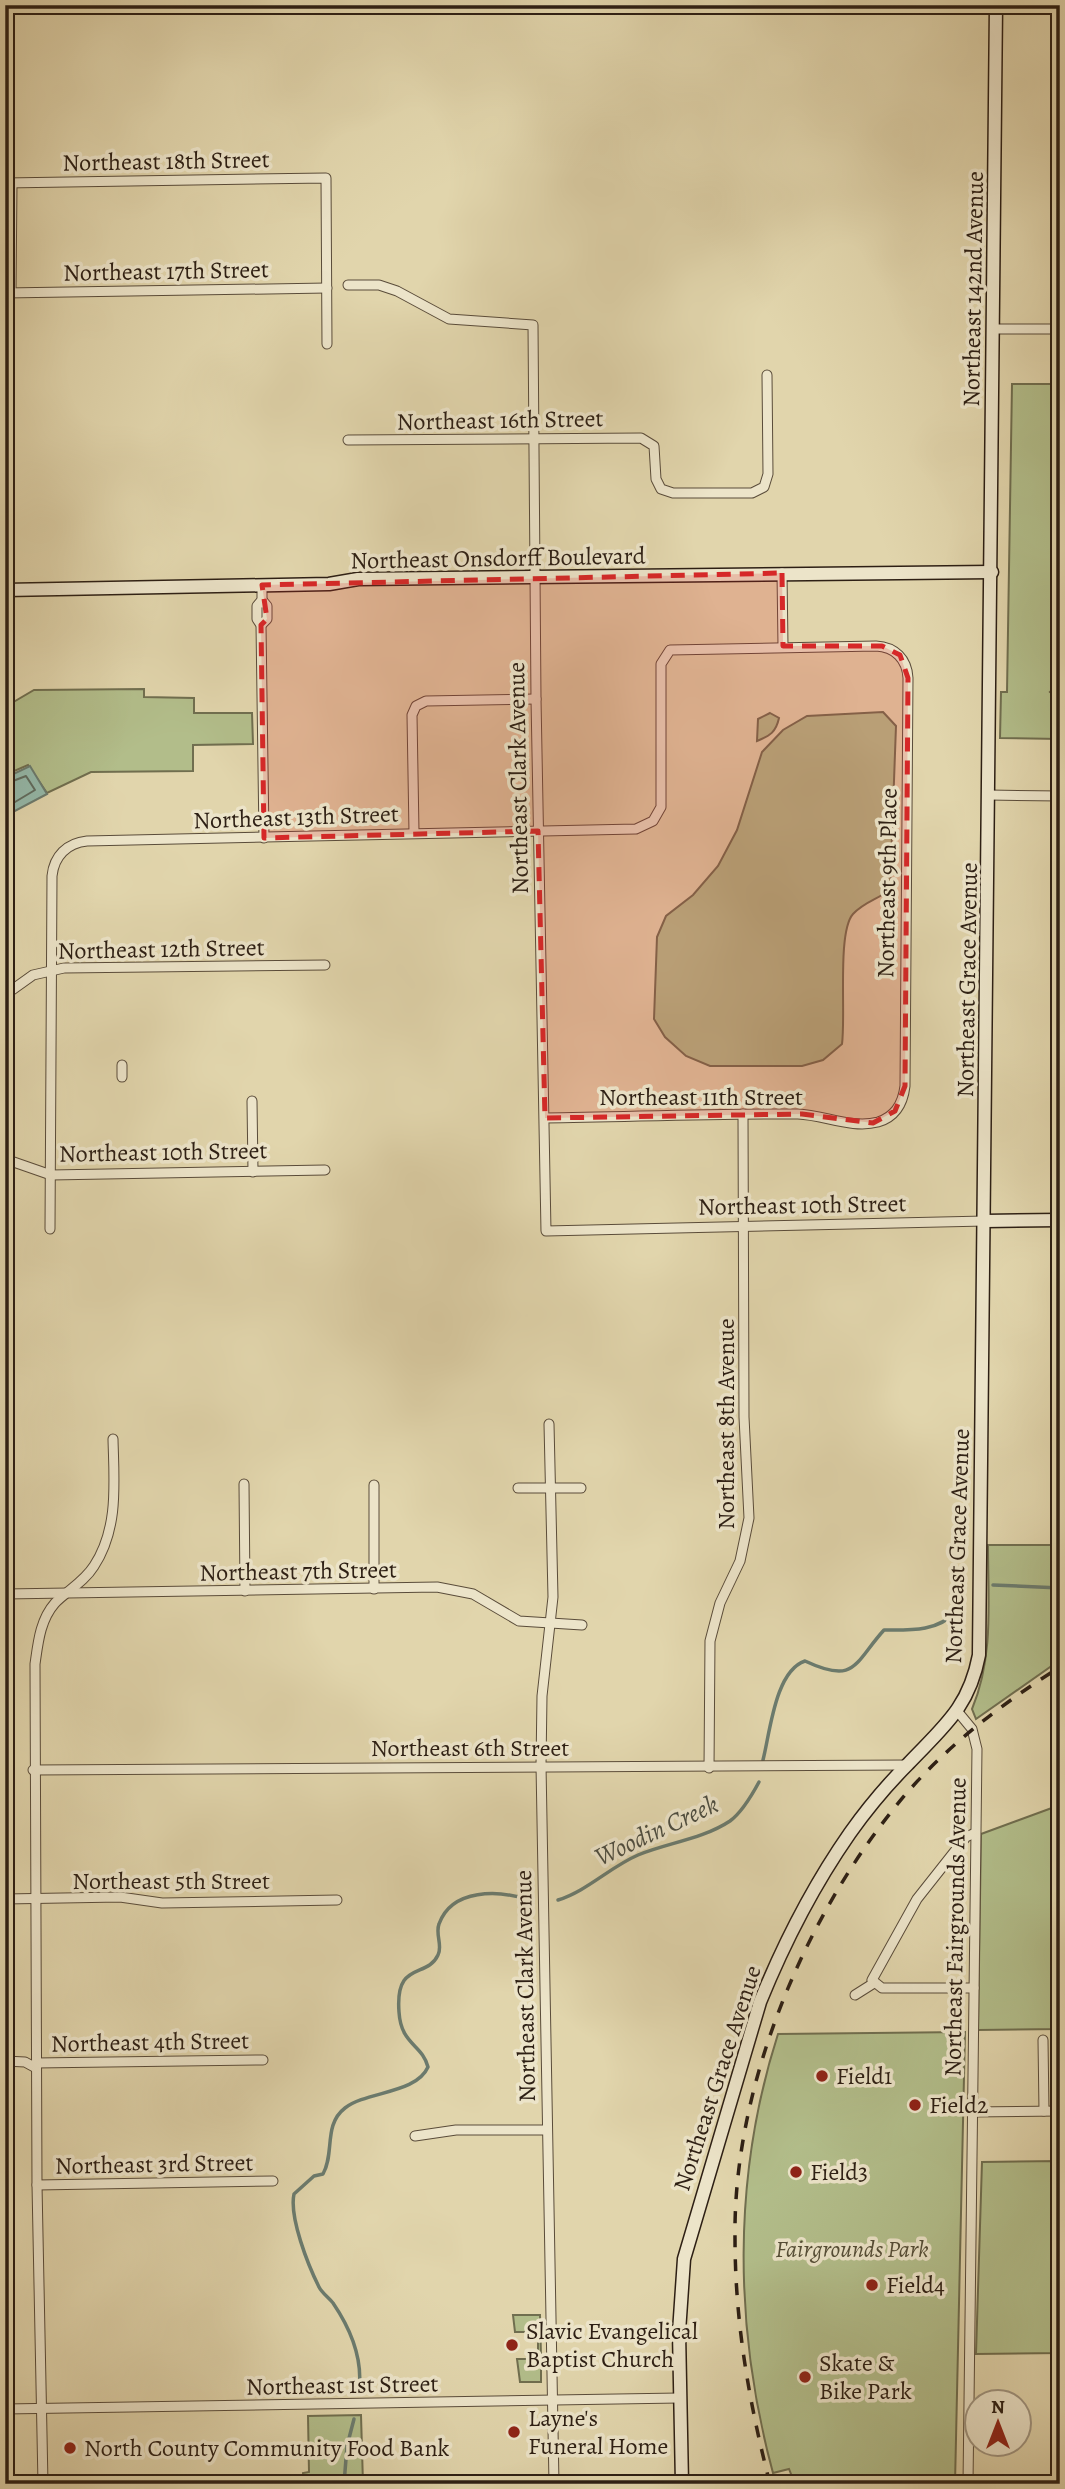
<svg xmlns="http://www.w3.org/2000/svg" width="1065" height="2489" viewBox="0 0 1065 2489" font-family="Alegreya,serif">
  <rect width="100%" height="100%" fill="#e1d5ac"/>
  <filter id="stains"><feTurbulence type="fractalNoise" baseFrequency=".00286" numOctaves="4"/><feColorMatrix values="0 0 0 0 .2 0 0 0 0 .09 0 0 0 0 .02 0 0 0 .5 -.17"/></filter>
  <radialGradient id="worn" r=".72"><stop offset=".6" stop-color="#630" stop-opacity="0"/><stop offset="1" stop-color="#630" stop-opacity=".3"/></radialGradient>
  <g fill="#b2bd8a" stroke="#706e4f" stroke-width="2">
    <path d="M1012 384H1060V690L1049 692 1060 693V739L1000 738 1001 692H1007Z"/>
    <path d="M144 689V697L194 698V713H252L253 744 193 745V771L91 772 47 793 28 765 5 775V707L34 690Z"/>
    <path d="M883 712 896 726 890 890C878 899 864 902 853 914 837 932 846 1014 842 1044L823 1060 802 1066H710L686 1056 665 1037 654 1019 657 937 666 916 693 895 718 866 737 830 762 752 783 730 807 716Z"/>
    <path d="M770 713 779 718C776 732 770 736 757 741L758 719Z"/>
    <path d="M988 1545H1060V1660L976 1719 972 1709C994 1657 988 1600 988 1545Z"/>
    <path d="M1060 1805V2029L978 2030 981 1834Z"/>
    <path d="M965 2032 955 2484H795L789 2469 773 2473C734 2329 732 2177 778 2034Z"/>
    <path d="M1060 2161V2353L976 2354 982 2162Z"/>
    <path d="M513 2315H540L541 2357H538V2332H515Z"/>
    <path d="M517 2359H541V2382H520Z"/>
    <path d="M361 2415 363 2484H303V2473L309 2472 308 2416Z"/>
  </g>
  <path fill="#94b9aa" stroke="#6b7b6e" stroke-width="2" d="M30 766 47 794 9 814 5 820V778Z"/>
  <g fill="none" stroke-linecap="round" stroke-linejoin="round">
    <path stroke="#606c5f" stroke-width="2" d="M5 784 26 776 35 790 5 808"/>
    <g stroke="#6b7b6e" stroke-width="3.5">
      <path d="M993 1585 1060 1588"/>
      <path d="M763 1760C770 1733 775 1671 805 1661 856 1685 854 1663 884 1630 908 1630 938 1632 955 1612"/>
      <path d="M558 1900C587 1891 610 1867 638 1855 667 1843 703 1839 730 1821 741 1813 752 1795 759 1782"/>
      <path d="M359 2390C363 2359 350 2328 333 2303 329 2298 322 2293 319 2287 308 2265 289 2217 294 2194L314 2176 323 2174C335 2153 323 2125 345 2108 367 2091 416 2094 428 2067 422 2044 401 2045 399 2012 395 1960 427 1979 438 1955 443 1946 435 1934 439 1924 452 1888 499 1890 529 1900"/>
      <path d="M344 2484 347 2446 354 2419"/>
    </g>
    <g stroke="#5a4c3a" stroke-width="11">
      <g id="street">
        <path d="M5 183 326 178 327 344"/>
        <path d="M348 285H379L397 291 449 319 533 325 536 699 546 1231 985 1221"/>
        <path d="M5 293 327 288"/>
        <path d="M11 293 12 183"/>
        <path d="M994 329H1060"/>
        <path d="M348 440 641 438 654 446 656 479 661 489 673 493H752L764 487 768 474 767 375"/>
        <path d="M782 573 783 646"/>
        <path d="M262 585V600L257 606V619L261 625 264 838"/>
        <path d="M261 625 267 619V606L262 600"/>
        <path d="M989 795 1060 796"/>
        <path d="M414 832 412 715 416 706 426 701 536 699"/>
        <path d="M5 995 33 975 64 968 325 965"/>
        <path d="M122 1065V1077"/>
        <path d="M252 1101 253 1172"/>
        <path d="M5 1159 51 1175 325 1170"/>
        <path d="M50 1229 52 876C54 856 67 843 87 841L636 829 653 821 661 807V664L670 650 876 646C895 647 907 659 908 678L905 1086C903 1103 895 1117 878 1122 852 1129 824 1115 798 1114 714 1113 629 1117 545 1118"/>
        <path d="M549 1424 553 1597 542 1696 541 1765 554 2484"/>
        <path d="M244 1484 245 1591"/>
        <path d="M518 1488H581"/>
        <path d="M374 1589V1485"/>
        <path d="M5 1594 437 1587 473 1594 519 1621 582 1625"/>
        <path d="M958 1712 972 1729 977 1749 968 2484"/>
        <path d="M709 1768 710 1641 720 1603 740 1561 749 1518 744 1417 743 1114"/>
        <path d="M33 1770 907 1765"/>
        <path d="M5 1899 120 1897 162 1903 337 1900"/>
        <path d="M974 1988H882L872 1980 917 1899 966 1837 975 1833"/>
        <path d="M855 1995 874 1983"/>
        <path d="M1043 2040 1044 2111"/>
        <path d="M5 2061 25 2062 36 2068"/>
        <path d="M36 2063 263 2060"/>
        <path d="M972 2112 1060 2111"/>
        <path d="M415 2136 456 2130H547"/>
        <path d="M37 2185 273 2181"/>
        <path d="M5 2409 679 2398"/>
        <path d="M43 2484 37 2185 35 1664C38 1643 40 1620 55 1603 68 1590 84 1582 94 1566 119 1528 114 1482 113 1439"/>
      </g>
    </g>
    <g stroke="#2d1f14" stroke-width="15">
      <g id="secondary">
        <path d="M5 590 329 584 358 579 992 572"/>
        <path d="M985 1221 1060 1220"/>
        <path d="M682 2484 679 2332 684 2259 760 2002C784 1943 813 1886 850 1833 867 1809 887 1785 908 1764 943 1727 969 1708 979 1655L996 5"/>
      </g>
    </g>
    <use href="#street" stroke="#ece4c9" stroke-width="9"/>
    <use href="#secondary" stroke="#ece4c9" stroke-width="12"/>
    <path stroke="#2d1f14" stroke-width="3.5" stroke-dasharray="12 12" stroke-linecap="butt" d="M770 2484C749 2402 735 2323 735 2238 733 2084 806 1912 905 1795 949 1744 1003 1703 1060 1667"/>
  </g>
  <path fill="#d62828" fill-opacity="0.2" stroke="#d62828" stroke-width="5" stroke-dasharray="14 9" stroke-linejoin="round" d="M782 573 783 646H882L900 655 908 678 905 1086 895 1111 873 1123 802 1114 545 1118 538 831 264 838 261 625 267 619 262 585Z"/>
  <g fill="#8f2418" stroke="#ece4c9" stroke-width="2.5">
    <circle cx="822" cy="2076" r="7"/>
    <circle cx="915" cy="2105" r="7"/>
    <circle cx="796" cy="2172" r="7"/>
    <circle cx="872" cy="2285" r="7"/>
    <circle cx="512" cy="2345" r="7"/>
    <circle cx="805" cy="2377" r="7"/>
    <circle cx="514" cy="2432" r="7"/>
    <circle cx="70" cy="2448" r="7"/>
  </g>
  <g text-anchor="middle" stroke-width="7" stroke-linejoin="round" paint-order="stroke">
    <g font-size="24" fill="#2d1f14" stroke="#ece4c9">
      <text transform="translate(166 161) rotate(-1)" y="8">Northeast 18th Street</text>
      <text transform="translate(166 271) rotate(-1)" y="8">Northeast 17th Street</text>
      <text transform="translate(973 289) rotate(-89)" y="8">Northeast 142nd Avenue</text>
      <text transform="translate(500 420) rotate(-1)" y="8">Northeast 16th Street</text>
      <text transform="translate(498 558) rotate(-1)" y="8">Northeast Onsdorff Boulevard</text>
      <text transform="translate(518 778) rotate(-91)" y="8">Northeast Clark Avenue</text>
      <text transform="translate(296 817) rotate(-2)" y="8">Northeast 13th Street</text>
      <text transform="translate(887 883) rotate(-89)" y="8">Northeast 9th Place</text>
      <text transform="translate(161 949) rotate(-1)" y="8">Northeast 12th Street</text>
      <text transform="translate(967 980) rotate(-89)" y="8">Northeast Grace Avenue</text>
      <text x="701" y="1105">Northeast 11th Street</text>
      <text transform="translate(163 1152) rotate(-1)" y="8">Northeast 10th Street</text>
      <text transform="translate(802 1205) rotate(-1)" y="8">Northeast 10th Street</text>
      <text transform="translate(726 1424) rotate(-90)" y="8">Northeast 8th Avenue</text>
      <text transform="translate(957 1546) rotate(-88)" y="8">Northeast Grace Avenue</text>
      <text transform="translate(298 1571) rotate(-1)" y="8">Northeast 7th Street</text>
      <text x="470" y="1756">Northeast 6th Street</text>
      <text x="171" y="1889">Northeast 5th Street</text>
      <text transform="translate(955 1927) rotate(-89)" y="8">Northeast Fairgrounds Avenue</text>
      <text transform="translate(525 1986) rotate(-91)" y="8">Northeast Clark Avenue</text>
      <text transform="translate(150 2042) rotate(-1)" y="8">Northeast 4th Street</text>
      <text transform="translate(717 2078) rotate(-72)" y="8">Northeast Grace Avenue</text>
      <text transform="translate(154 2164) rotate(-1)" y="8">Northeast 3rd Street</text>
      <text transform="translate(342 2385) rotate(-1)" y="8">Northeast 1st Street</text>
    </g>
    <g font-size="24" fill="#2d1f14" stroke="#ece4c9" text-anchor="start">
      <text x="836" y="2084">Field1</text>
      <text x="929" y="2113">Field2</text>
      <text x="810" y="2180">Field3</text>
      <text x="886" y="2293">Field4</text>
      <text x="526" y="2339">Slavic Evangelical<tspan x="526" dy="28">Baptist Church</tspan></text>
      <text x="819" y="2371">Skate &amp;<tspan x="819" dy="28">Bike Park</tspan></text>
      <text x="528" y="2426">Layne's<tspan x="528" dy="28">Funeral Home</tspan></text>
      <text x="84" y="2456">North County Community Food Bank</text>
    </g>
    <g font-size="24" font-style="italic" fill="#554e37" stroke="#ece4c9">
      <text x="852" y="2257">Fairgrounds Park</text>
    </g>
    <g font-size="26" font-style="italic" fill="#4c4d41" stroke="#ece4c9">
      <text transform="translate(656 1830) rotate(-25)" y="9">Woodin Creek</text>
    </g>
  </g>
  <rect width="1065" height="2489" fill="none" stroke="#e1d5ac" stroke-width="28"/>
  <rect x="7" y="7" width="1051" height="2475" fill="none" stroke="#2d1f14" stroke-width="3.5"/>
  <rect x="14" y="14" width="1037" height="2461" fill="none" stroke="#2d1f14" stroke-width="2"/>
  <g transform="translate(998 2423)"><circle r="33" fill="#ece4c9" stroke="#a09581" stroke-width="2"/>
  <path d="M0-5L12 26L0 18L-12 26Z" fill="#8f2418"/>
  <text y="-10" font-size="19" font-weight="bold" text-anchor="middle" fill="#2d1f14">N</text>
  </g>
  <rect width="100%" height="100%" filter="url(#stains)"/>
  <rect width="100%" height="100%" fill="url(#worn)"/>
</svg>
